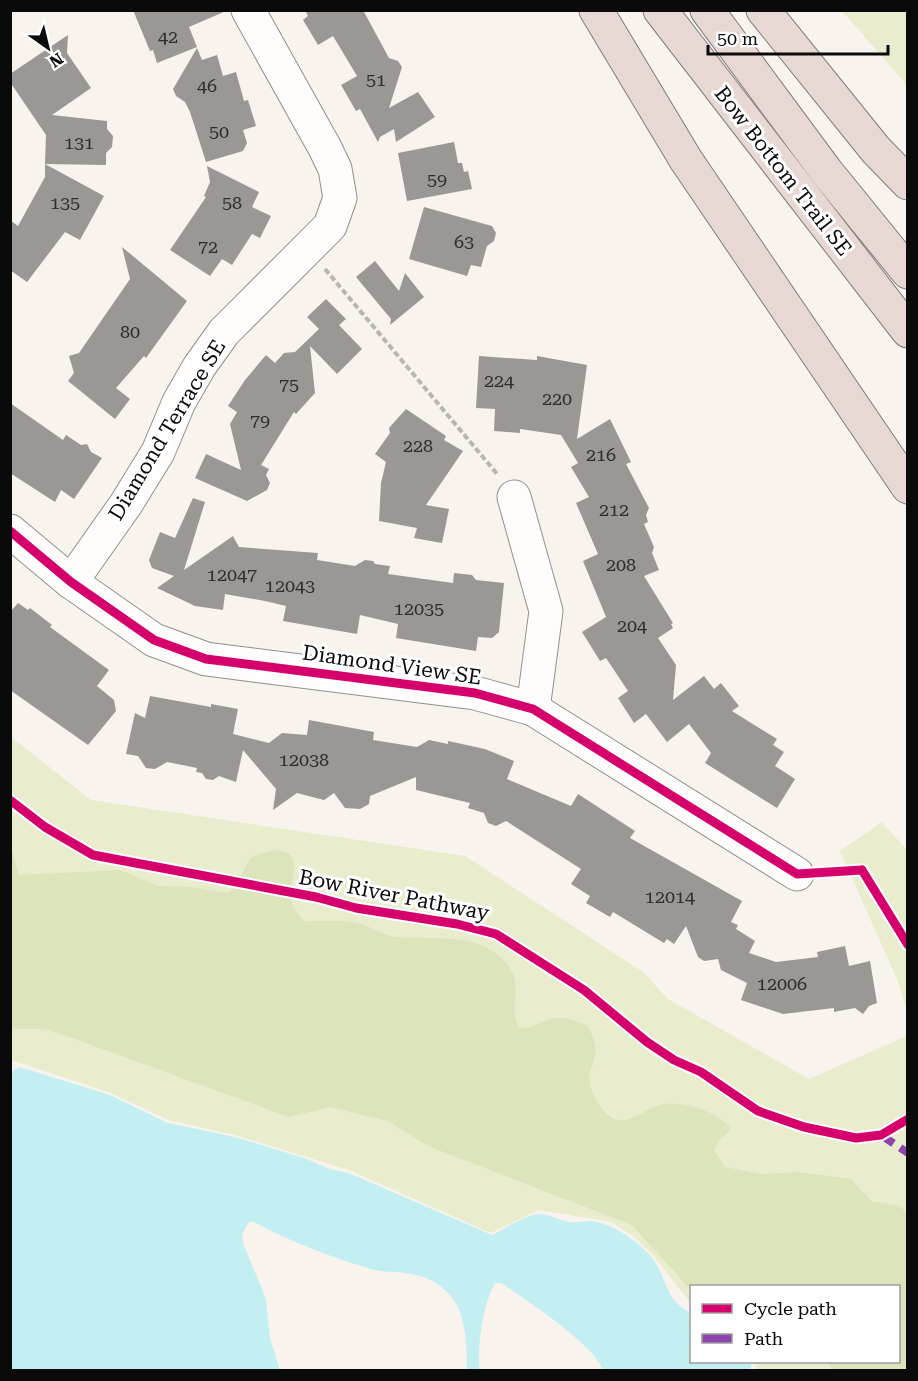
<svg xmlns="http://www.w3.org/2000/svg" width="918" height="1381" viewBox="0 0 918 1381" font-family="'Roboto Serif',serif">
  <rect width="100%" height="100%" fill="#f9f3ed"/>
  <g fill="#e9eccd">
    <path d="M842 11H907V85Z"/>
    <path d="M10 736 91 800 465 856 643 972 668 999 809 1079 907 1036V1370H756L757 1362H898V1286H692L691 1304 653 1255 634 1237 612 1222 538 1210 491 1233 349 1170 235 1135 168 1120 111 1093 11 1060Z"/>
    <path d="M882 822 907 850V1011L897 979 840 851Z"/>
  </g>
  <path fill="#dce4bc" d="M10 844 19 875 120 870 158 886 190 887 228 893 236 887 250 858C263 852 294 841 294 868 294 877 290 887 290 896 291 906 298 913 303 921 320 921 338 920 354 922 369 925 383 936 398 937 435 940 480 931 507 964 526 987 506 1007 520 1028 531 1029 536 1024 547 1020 561 1014 575 1020 588 1026 590 1032 594 1038 595 1044 599 1066 579 1071 597 1101 619 1138 636 1112 660 1105 681 1099 719 1112 731 1129L718 1142 714 1151 725 1167 761 1174 798 1172 851 1179 871 1201 901 1206 908 1217 907 1370H833L828 1362H898V1286H692L691 1290 632 1225 428 1146 388 1121 330 1107 289 1117 72 1038 44 1029H15L10 1025Z"/>
  <path fill="#c4eff2" d="M20 1067 110 1095 168 1123 235 1137 304 1158 330 1169 351 1174 492 1235C505 1229 523 1216 538 1214 547 1213 559 1220 569 1222 576 1223 584 1221 592 1221 613 1224 640 1242 653 1259 669 1282 664 1299 691 1313L692 1362H752L750 1370H603C593 1343 526 1300 501 1283H496C484 1296 476 1352 480 1370H467C467 1325 463 1284 411 1274 398 1271 383 1273 370 1269 329 1256 291 1242 254 1222H249L242 1234 243 1243 266 1299 270 1338 280 1370H11L10 1086 13 1070Z"/>
  <g fill="#9b9794">
    <path d="M133 10H226V11L189 27 197 47 157 63 153 50 150 51Z"/>
    <path d="M305 10H363L389 58 398 61 402 67 389 108 418 92 435 117 396 142 394 129 380 137 378 142 360 109 356 111 341 85 357 76 333 36 318 45 303 20 308 16Z"/>
    <path d="M68 35 67 53 91 88 52 115 107 121V129L113 136 112 147 106 153V165L45 164 46 135 10 82V74Z"/>
    <path d="M197 48 202 60 217 55 223 76 236 72 244 101 248 100 256 126 243 130 247 143 243 151 206 162 190 112 185 102 176 96 173 89Z"/>
    <path d="M454 142 458 163H462L464 172 468 171 472 189 407 201 398 153Z"/>
    <path d="M45 164 104 196 80 240 65 232 27 282 10 270V220L18 226 45 177Z"/>
    <path d="M207 166 259 192 252 207 271 216 260 238 252 234 232 265 222 259 210 276 170 250 206 197 204 196 210 182Z"/>
    <path d="M424 207 492 226 496 233 494 241 487 246 481 267 471 265 467 276 409 259Z"/>
    <path d="M122 247 187 301 146 358 144 356 116 388 130 399 115 419 68 381 74 373 69 356 79 353 130 279Z"/>
    <path d="M375 261 399 291 405 273 424 297 390 325 391 319 356 277Z"/>
    <path d="M326 299 346 319 339 325 362 349 337 374 310 346 315 393 296 414 294 412 261 465 269 469 266 475 270 483 267 490 247 501 195 478 206 454 241 470 230 424 237 412 228 406 245 380 266 355 275 363 284 353 295 352 319 329 307 317Z"/>
    <path d="M479 356 537 360V356L587 365 577 439 610 419 631 462 626 464 649 508 646 515 648 522 644 524 654 547 652 553 659 570 644 576 673 623 671 624 673 628 658 638 676 665 673 700 704 676 714 689 721 683 739 706 732 711 777 739 773 745 784 752 775 766 795 779 777 808 705 763 711 753 689 724 667 742 646 714 634 723 618 698 628 691 606 658 600 661 582 632 606 617 583 561 598 554 576 503 589 497 571 467 578 463 561 435 520 429V433L494 431 495 409 476 408Z"/>
    <path d="M10 403 63 440 66 435 81 445 87 444 91 452 102 458 74 499 61 490 55 502 10 473Z"/>
    <path d="M406 409 446 436 444 440 463 451 426 505 449 509 442 543 414 538 417 528 379 521 381 483 386 462 375 454 390 433 389 428Z"/>
    <path d="M193 498 205 502 184 570 233 536 239 547 318 553 317 560 355 566 365 560 373 561 375 564 390 566 388 574 453 583 454 573 472 575 476 580 504 583 499 632 492 638 478 637 476 651 396 638 398 624 360 615 357 634 283 621 286 606 265 601 225 594 223 610 195 606 157 588 174 576 152 568 149 560 160 532 175 538Z"/>
    <path d="M18 603 28 610 30 608 52 625 50 627 109 670 97 686 114 700 116 711 88 745 10 690V612Z"/>
    <path d="M150 696 211 707V704L238 709 233 734 269 743 282 733 307 735 309 720 374 732 373 740 417 747 429 740 448 744V741L485 749 514 761 507 779 571 806 578 794 635 831 630 838 742 901 731 922 738 925 736 929 755 941 749 953 776 962 818 957 817 952 845 946 849 966 870 961 877 1003 869 1006 863 1014 855 1008 834 1012V1008L783 1014 741 1000 747 983 721 970 718 959 704 961 698 957 686 926 674 944 667 939 664 943 613 912 610 917 586 903 590 896 571 884 581 869 506 821 496 826 488 823 484 813 468 808 470 803 416 790V777L370 796 369 804 360 809 345 808 334 793 324 800 297 793 273 810 276 789 243 750 236 782 219 776 213 780 206 779 202 773 196 772 197 768 167 762 155 769 146 768 138 756 126 754 135 713 145 718Z"/>
  </g>
  <g fill="none" stroke-linecap="round" stroke-linejoin="round">
    <g stroke="#928f8c" stroke-width="35">
      <g id="minor">
        <path d="M514 497 546 611 533 709"/>
        <path d="M10 531 71 582 154 640 206 659 475 693 533 709 797 874"/>
        <path d="M71 582 126 504 158 452 179 402 199 367 224 332 330 226 340 198 335 169 325 148 248 10"/>
      </g>
    </g>
    <g stroke="#7f7c7a" stroke-width="35">
      <g id="highway">
        <path d="M596 10 686 160 908 487"/>
        <path d="M660 10 908 331"/>
        <path d="M707 10 826 171 908 272"/>
        <path d="M763 10 876 150 908 183"/>
      </g>
    </g>
    <path stroke="#b7b6b5" stroke-width="4" stroke-dasharray="6 3" stroke-linecap="butt" d="M325 269 498 475"/>
    <use href="#minor" stroke="#fefdfc" stroke-width="33"/>
    <use href="#highway" stroke="#e8d8d3" stroke-width="33"/>
    <path stroke="#8e44ad" stroke-width="8" stroke-dasharray="15 8" stroke-linecap="butt" d="M881 1135 908 1153"/>
    <g stroke="#fff" stroke-width="13">
      <g id="cycleway">
        <path d="M10 531 71 582 154 640 206 659 475 693 533 709 797 874 862 870"/>
        <path d="M10 800 45 827 93 855 316 897 356 908 457 924 496 934 584 990 647 1042 674 1060 701 1072 758 1111 804 1127 856 1138 881 1135 908 1119"/>
        <path d="M862 870 908 945"/>
      </g>
    </g>
    <use href="#cycleway" stroke="#d6006c" stroke-width="9"/>
  </g>
  <g text-anchor="middle" stroke-width="6" stroke-linejoin="round" paint-order="stroke">
    <g font-size="18" fill="#2e2d2c">
      <text x="168" y="43">42</text>
      <text x="376" y="86">51</text>
      <text x="207" y="92">46</text>
      <text x="219" y="138">50</text>
      <text x="79" y="149">131</text>
      <text x="437" y="186">59</text>
      <text x="65" y="209">135</text>
      <text x="232" y="209">58</text>
      <text x="464" y="248">63</text>
      <text x="208" y="253">72</text>
      <text x="130" y="338">80</text>
      <text x="499" y="387">224</text>
      <text x="289" y="391">75</text>
      <text x="557" y="405">220</text>
      <text x="260" y="427">79</text>
      <text x="418" y="452">228</text>
      <text x="601" y="461">216</text>
      <text x="614" y="516">212</text>
      <text x="621" y="571">208</text>
      <text x="232" y="581">12047</text>
      <text x="290" y="592">12043</text>
      <text x="419" y="615">12035</text>
      <text x="632" y="632">204</text>
      <text x="304" y="766">12038</text>
      <text x="670" y="903">12014</text>
      <text x="782" y="990">12006</text>
    </g>
    <g font-size="21" fill="#0a0a0a" stroke="#fff">
      <text transform="translate(783 171) rotate(52)" y="7">Bow Bottom Trail SE</text>
      <text transform="translate(167 430) rotate(-59)" y="7">Diamond Terrace SE</text>
      <text transform="translate(392 665) rotate(8)" y="7">Diamond View SE</text>
      <text transform="translate(394 895) rotate(11)" y="7">Bow River Pathway</text>
    </g>
  </g>
  <rect width="918" height="1381" fill="none" stroke="#0a0a0a" stroke-width="24"/>
  <rect x="690" y="1285" width="210" height="78" fill="#ffffff" stroke="#9d9d9d" stroke-width="1.5"/>
  <rect x="702" y="1304" width="30" height="9" fill="#d6006c" stroke="#9d9d9d" stroke-width="1.5"/>
  <text x="744" y="1315" font-size="18" fill="#0a0a0a">Cycle path</text>
  <rect x="702" y="1334" width="30" height="9" fill="#8e44ad" stroke="#9d9d9d" stroke-width="1.5"/>
  <text x="744" y="1345" font-size="18" fill="#0a0a0a">Path</text>
  <g transform="translate(48 48) rotate(146)" stroke="#ffffff" stroke-width="4.5" paint-order="stroke">
  <path d="M0-4.5L10 22L0 15L-10 22Z" fill="#0a0a0a"/>
  <text y="-9" font-size="16" font-weight="bold" text-anchor="middle" fill="#0a0a0a">N</text>
  </g>
  <path d="M708 45v9h180v-9" fill="none" stroke="#0a0a0a" stroke-width="3"/>
  <text x="717" y="45" font-size="18" fill="#0a0a0a" stroke="#ffffff" stroke-width="4.5" paint-order="stroke">50 m</text>
</svg>
